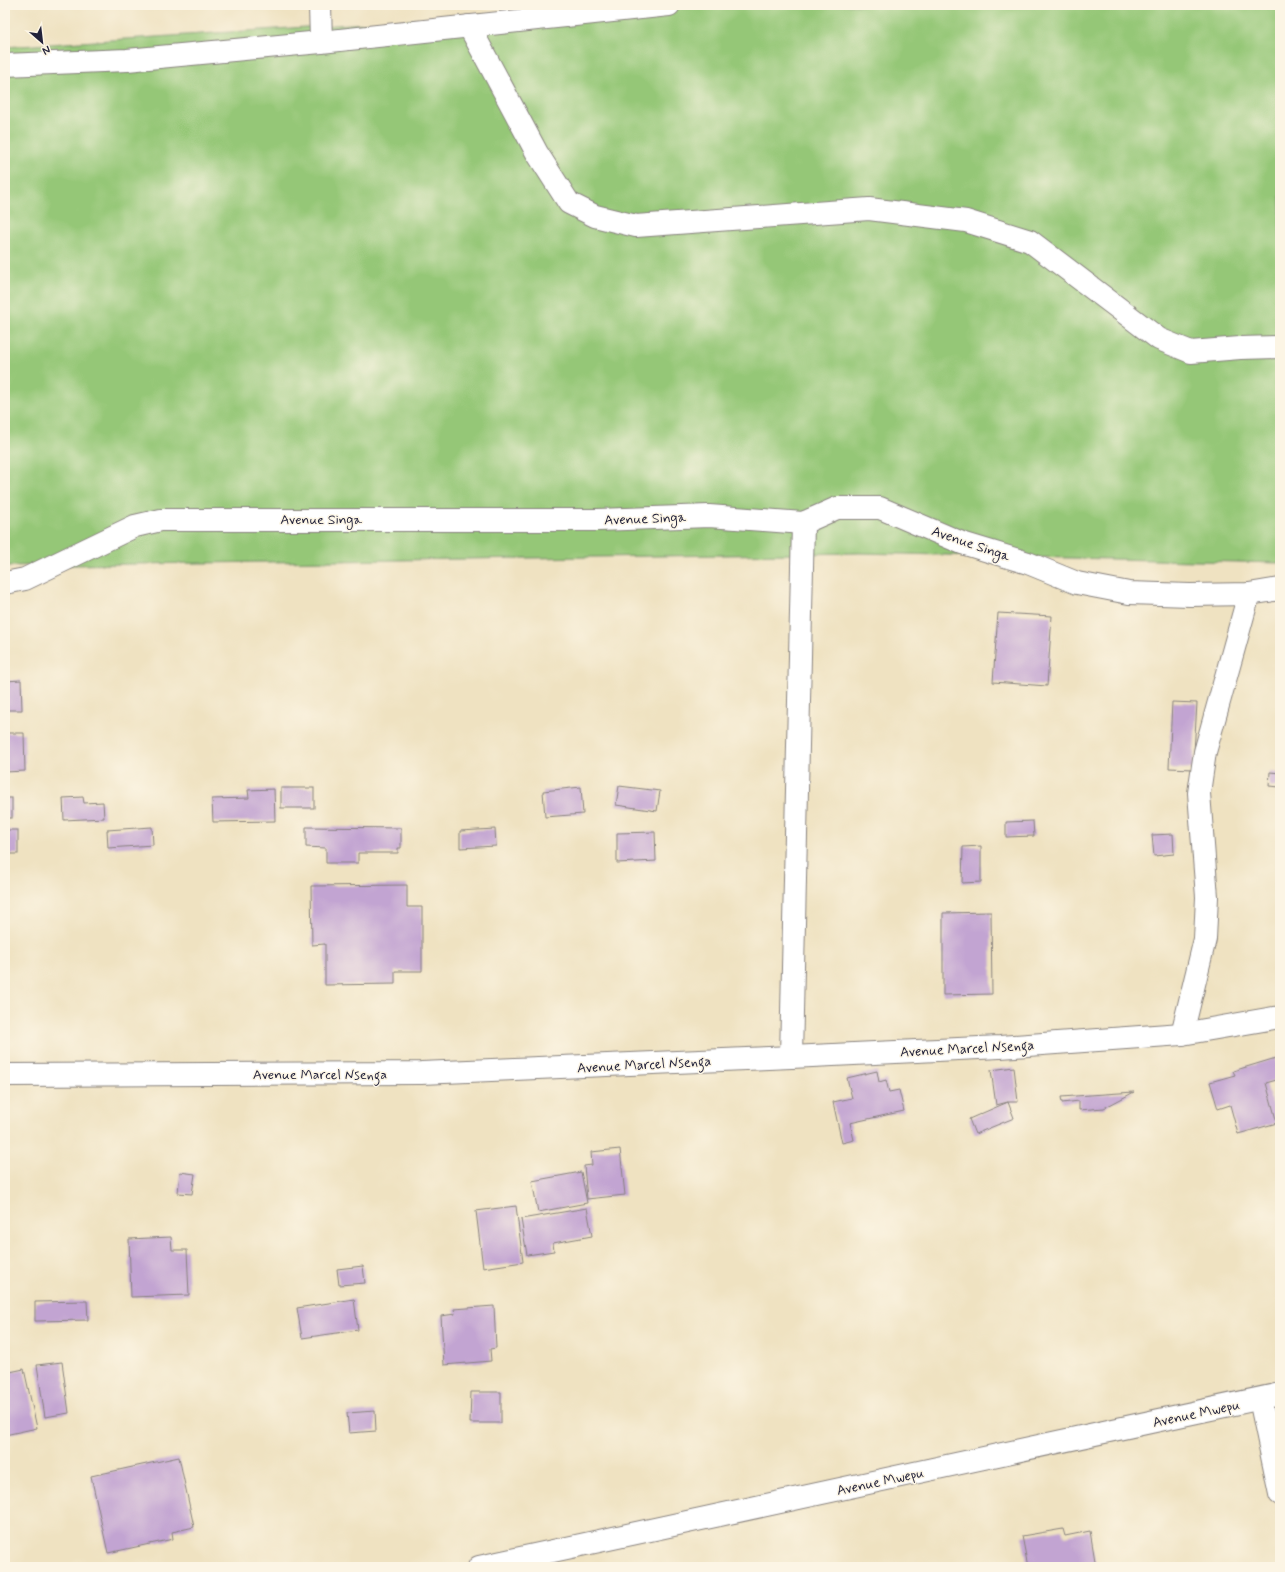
<svg xmlns="http://www.w3.org/2000/svg" width="1285" height="1572" viewBox="0 0 1285 1572" font-family="Mynerve,sans-serif">
  <rect width="100%" height="100%" fill="#fcf5e5"/>
  <filter id="ink" filterUnits="userSpaceOnUse"><feTurbulence type="fractalNoise" baseFrequency=".025" numOctaves="2"/><feDisplacementMap in="SourceGraphic" scale="8" xChannelSelector="R" yChannelSelector="G"/><feConvolveMatrix kernelMatrix="1 2 1 2 8 2 1 2 1" color-interpolation-filters="sRGB"/></filter>
  <filter id="wash" filterUnits="userSpaceOnUse"><feTurbulence type="fractalNoise" baseFrequency=".012" numOctaves="4" result="noise"/><feDisplacementMap in="SourceGraphic" scale="16" xChannelSelector="R" yChannelSelector="G"/><feGaussianBlur stdDeviation="0.9" result="paint"/><feColorMatrix in="noise" values="0 0 0 0 0 0 0 0 0 0 0 0 0 0 0 0 0 1.4 0 .05"/><feComposite in="paint" operator="in"/></filter>
  <g filter="url(#wash)">
    <rect width="100%" height="100%" fill="#efe2c1"/>
    <path fill="#95c777" stroke="#5c7459" d="M637 5H1280V563L859 553 5 566V47Z"/>
    <g id="blocks">
      <g fill="#c2a4d2">
        <path d="M998 613 1052 616 1047 686 993 682Z"/>
        <path d="M21 680 22 710H5V681Z"/>
        <path d="M1172 702 1197 703 1193 769 1169 768Z"/>
        <path d="M5 733H24L25 771 5 772Z"/>
        <path d="M1270 772 1280 773V787L1269 786Z"/>
        <path d="M619 786 660 791 657 811 616 805Z"/>
        <path d="M581 787 583 814 545 817 543 791Z"/>
        <rect x="281" y="788" width="33" height="20"/>
        <path d="M274 789 275 821 213 822 212 799 249 798 248 790Z"/>
        <path d="M83 797 84 803 103 802 104 818 64 820 63 798Z"/>
        <rect x="5" y="798" width="7" height="20"/>
        <path d="M1033 821 1034 836 1006 837V822Z"/>
        <path d="M152 827 153 845 108 848 107 830Z"/>
        <path d="M306 827 401 828V848H398V853H358V863H326V848L306 847Z"/>
        <path d="M495 829 496 846 460 848V831Z"/>
        <rect x="5" y="830" width="13" height="24"/>
        <path d="M655 832 656 861 617 863V833Z"/>
        <path d="M1173 834 1174 854 1154 856 1152 835Z"/>
        <path d="M981 846V882L962 883 963 847Z"/>
        <path d="M407 885V907H422V971H395V984L325 985V944L312 945 311 886Z"/>
        <path d="M991 912 992 994 943 995V913Z"/>
        <path d="M1276 1058 1280 1073V1079L1266 1083 1277 1123 1238 1134 1230 1105 1218 1109 1210 1082 1235 1075 1233 1071Z"/>
        <path d="M1014 1067 1018 1102H1008L996 1105 991 1070Z"/>
        <path d="M877 1071 879 1082 886 1080 889 1092 899 1090 904 1111 850 1123 854 1140 842 1143 833 1102 852 1098 847 1078Z"/>
        <path d="M1134 1092 1104 1108 1079 1110V1101L1062 1103 1061 1097Z"/>
        <path d="M1008 1102 1014 1118 975 1134 969 1119Z"/>
        <path d="M620 1149 625 1195 587 1199 584 1166 592 1165 591 1152Z"/>
        <path d="M180 1172 195 1174 192 1194 178 1193Z"/>
        <path d="M581 1172 587 1203 538 1212 532 1181Z"/>
        <path d="M516 1206 523 1262 483 1268 476 1211Z"/>
        <path d="M587 1208 592 1236 553 1243 554 1251 527 1255 521 1219Z"/>
        <path d="M171 1237 172 1250H187L189 1295 131 1297 129 1239Z"/>
        <path d="M363 1266 365 1283 339 1285 337 1269Z"/>
        <path d="M354 1299 358 1330 302 1338 297 1308Z"/>
        <path d="M87 1301 88 1320 35 1321V1302Z"/>
        <path d="M494 1306 496 1348 490 1349 491 1361 444 1365 441 1316 455 1314 454 1309Z"/>
        <path d="M62 1362 69 1413 45 1417 37 1365Z"/>
        <path d="M24 1369 37 1428 5 1435V1373Z"/>
        <path d="M471 1392H501V1423H470Z"/>
        <path d="M375 1411 376 1431 349 1433 347 1413Z"/>
        <path d="M179 1457 194 1527 172 1532 173 1539 108 1553 91 1476Z"/>
        <path d="M1063 1529 1065 1536 1090 1531 1096 1567H1028L1022 1536Z"/>
      </g>
    </g>
  </g>
  <g filter="url(#ink)">
    <use href="#blocks" fill-opacity="0" stroke="#88827e" stroke-width="1"/>
    <g fill="none" stroke-linecap="round" stroke-linejoin="round">
      <g stroke="#88827e" stroke-width="24">
        <g id="street">
          <path d="M320 5 321 42"/>
          <path d="M469 26 537 153 569 203 595 216 636 226 869 209 966 221 1030 241 1159 339 1191 352 1240 348 1280 347"/>
          <path d="M5 65 127 60 321 42 669 5"/>
          <path d="M5 583 25 579 135 526 161 520H598L709 516 803 523 837 508H880L962 543 1028 563 1077 583 1129 593 1190 595 1249 594 1280 589"/>
          <path d="M1182 1034 1205 939 1207 897 1199 793 1205 752 1249 594"/>
          <path d="M791 1057 803 523"/>
          <path d="M5 1075 421 1073 791 1057 1000 1047 1182 1034 1280 1017"/>
          <path d="M1260 1399 1280 1494"/>
          <path d="M479 1567 1280 1394"/>
        </g>
      </g>
      <use href="#street" stroke="#fff" stroke-width="22"/>
    </g>
  </g>
  <g text-anchor="middle" stroke-width="3" stroke-linejoin="round" paint-order="stroke">
    <g font-size="14" fill="#22223b" stroke="#fcf5e5">
      <text transform="translate(645 518) rotate(-2)" y="5">Avenue Singa</text>
      <text x="321" y="524">Avenue Singa</text>
      <text transform="translate(971 543) rotate(19)" y="5">Avenue Singa</text>
      <text transform="translate(967 1048) rotate(-3)" y="5">Avenue Marcel Nsenga</text>
      <text transform="translate(644 1064) rotate(-3)" y="5">Avenue Marcel Nsenga</text>
      <text x="320" y="1079">Avenue Marcel Nsenga</text>
      <text transform="translate(1196 1413) rotate(-12)" y="5">Avenue Mwepu</text>
      <text transform="translate(880 1481) rotate(-12)" y="5">Avenue Mwepu</text>
    </g>
  </g>
  <rect width="1285" height="1572" fill="none" stroke="#fcf5e5" stroke-width="20"/>
  <g transform="translate(42 42) rotate(152)" stroke="#fcf5e5" stroke-width="3" paint-order="stroke">
  <path d="M0-3L7 15L0 10L-7 15Z" fill="#22223b"/>
  <text y="-6" font-size="11" font-weight="bold" text-anchor="middle" fill="#22223b">N</text>
  </g>
</svg>
